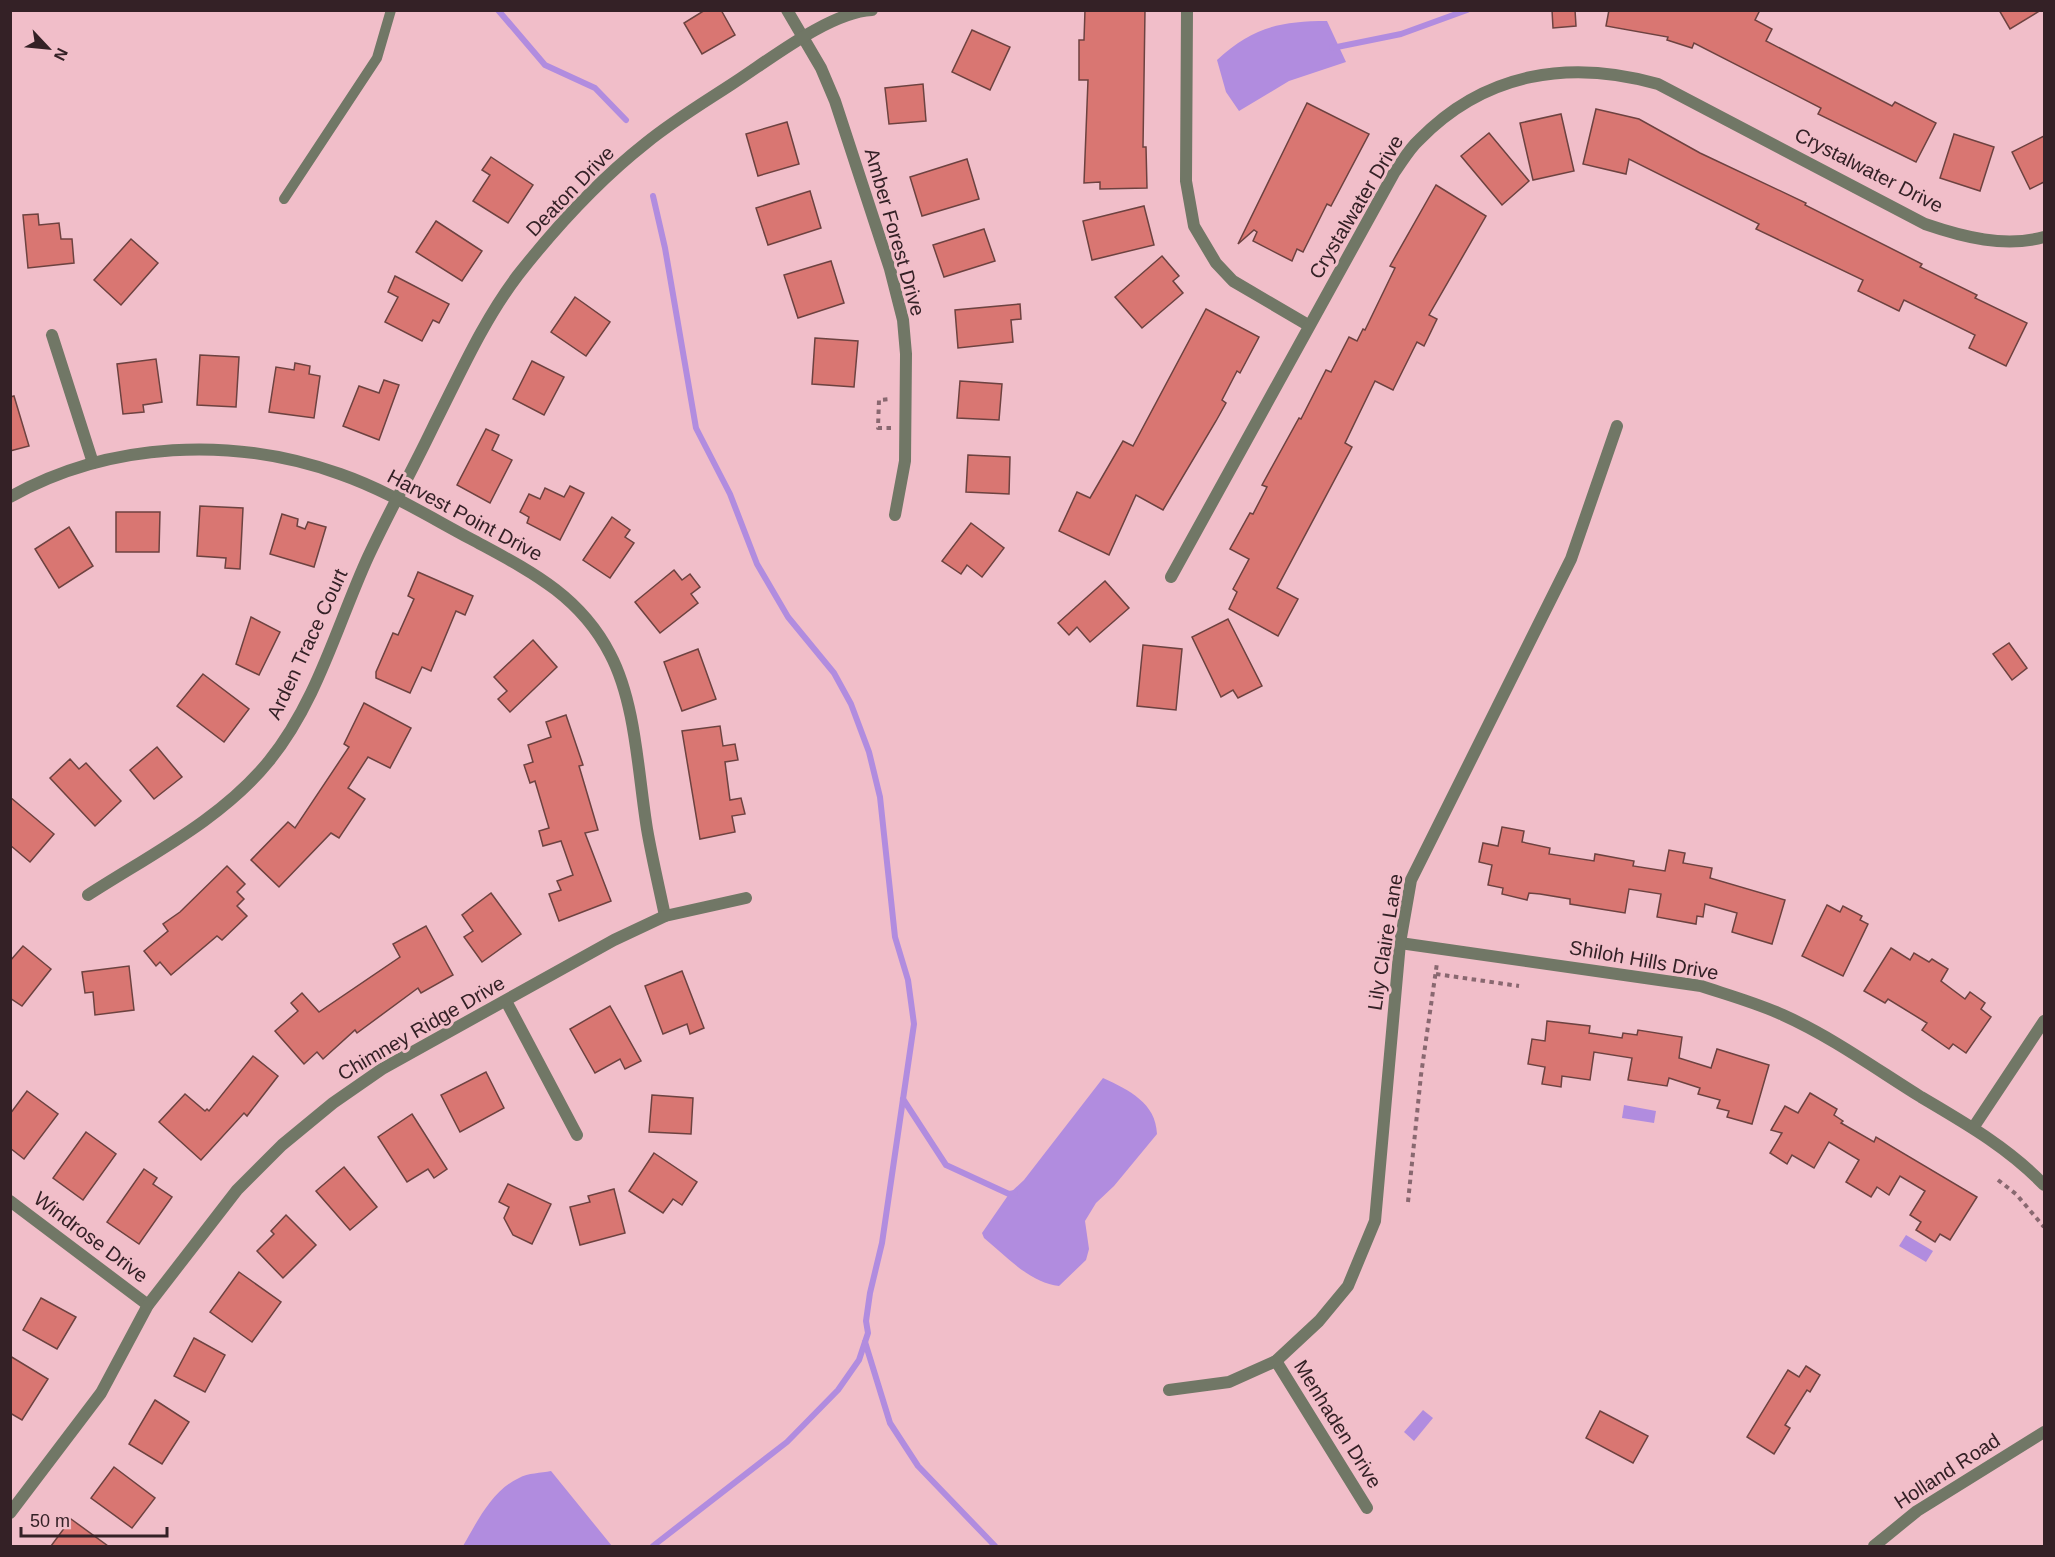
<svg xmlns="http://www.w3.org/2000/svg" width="2055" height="1557" viewBox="0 0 2055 1557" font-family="Arial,sans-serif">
  <rect width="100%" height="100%" fill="#f1bec9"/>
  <g fill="#b18cdf">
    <path d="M1327 21 1346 62 1289 81 1239 111 1226 92 1217 60C1252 28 1279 21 1327 21Z"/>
    <path d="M1103 1078C1129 1090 1156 1103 1157 1134L1114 1186 1096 1203 1085 1221 1089 1249 1086 1260 1059 1286C1030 1283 1006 1256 984 1238L982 1233 1009 1194 1024 1180Z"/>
    <path d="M1624 1105 1656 1111 1654 1123 1622 1118Z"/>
    <path d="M1906 1235 1933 1251 1926 1262 1899 1246Z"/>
    <path d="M1423 1410 1433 1418 1414 1441 1404 1432Z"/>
    <path d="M551 1471 612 1546H463C477 1522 492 1490 519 1478 528 1473 541 1473 551 1471Z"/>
  </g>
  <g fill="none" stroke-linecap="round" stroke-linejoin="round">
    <g stroke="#b18cdf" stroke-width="6">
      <path d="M498 10 545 65 595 88 626 120"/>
      <path d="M1332 48 1401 34 1467 10"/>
      <path d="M903 1099 946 1165 1009 1194 1015 1193"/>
      <path d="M865 1342 890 1423 918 1466 995 1546"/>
      <path d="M653 1546 787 1442 838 1390 859 1360 868 1333 866 1321 870 1293 882 1243 914 1024 908 980 895 937 880 797 869 752 851 704 834 673 788 617 757 564 730 494 696 428 665 248 653 196"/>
    </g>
  </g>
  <g fill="#d97672" stroke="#6d4240" stroke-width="1.5">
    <path d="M705 10H721L735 35 702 54 684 23Z"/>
    <path d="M1085 10H1145L1143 147H1146L1147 188 1100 189V182L1084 183 1088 80H1079V40H1084Z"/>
    <path d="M1552 10H1575L1576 26 1553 28Z"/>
    <path d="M1609 10H1760L1755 20 1772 29 1766 41 1892 106 1895 102 1936 123 1916 162 1818 114 1821 108 1694 43 1692 48 1667 40 1668 37 1606 26Z"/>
    <path d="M1999 10H2041L2010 29Z"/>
    <path d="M972 30 1010 47 990 90 952 72Z"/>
    <path d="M923 84 926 121 889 124 885 88Z"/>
    <path d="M1307 103 1369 134 1331 206 1327 204 1303 252 1297 249 1292 261 1253 241 1257 232 1254 230 1238 244Z"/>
    <path d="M1596 109 1639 119 1700 153 1806 203 1805 205 1922 264 1920 267 1977 295 1975 298 2027 323 2006 366 1969 348 1975 335 1904 300 1899 311 1858 291 1863 280 1756 229 1759 224 1629 159 1626 174 1583 164Z"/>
    <path d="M1561 114 1574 171 1533 180 1520 123Z"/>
    <path d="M787 122 799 164 758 176 746 134Z"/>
    <path d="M1489 133 1529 181 1502 205 1461 156Z"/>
    <path d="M1954 134 1994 147 1980 191 1940 178Z"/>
    <path d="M2044 136V182L2030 189 2012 152Z"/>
    <path d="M491 157 533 185 508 223 473 201 490 175 482 170Z"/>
    <path d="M967 159 979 199 922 216 910 177Z"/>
    <path d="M1436 185 1486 216 1429 315 1437 319 1424 346 1417 342 1393 390 1375 381 1345 443 1352 447 1277 588 1298 599 1278 636 1229 609 1237 592 1233 589 1249 559 1230 549 1250 513 1253 514 1267 487 1262 485 1299 418 1301 419 1326 370 1331 372 1349 337 1357 341 1363 329 1365 330 1395 268 1390 266Z"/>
    <path d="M810 191 821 228 768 245 756 208Z"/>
    <path d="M1144 206 1154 245 1092 260 1083 221Z"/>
    <path d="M38 214 39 225 59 223 61 239H72L74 263 28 268 23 215Z"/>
    <path d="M436 221 482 251 462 281 416 252Z"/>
    <path d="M984 229 995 261 944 277 933 245Z"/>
    <path d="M131 239 158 263 121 305 94 280Z"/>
    <path d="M1162 256 1179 276 1173 281 1183 293 1142 328 1115 297Z"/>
    <path d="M831 261 844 303 798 318 784 275Z"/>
    <path d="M395 276 449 304 439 323 433 320 422 341 385 322 398 297 388 292Z"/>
    <path d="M575 297 610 322 586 356 551 332Z"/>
    <path d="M1020 304 1021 319 1011 320 1013 342 958 348 955 310Z"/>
    <path d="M1206 309 1259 337 1240 373 1237 371 1222 400 1226 403 1216 421 1163 510 1136 495 1109 555 1059 531 1077 492 1090 498 1123 441 1133 446Z"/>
    <path d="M815 338 858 341 854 387 812 384Z"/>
    <path d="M200 355 239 357 236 407 197 405Z"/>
    <path d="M156 359 162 402 143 405 144 412 123 414 117 364Z"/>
    <path d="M532 361 564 377 544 415 513 399Z"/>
    <path d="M295 363 310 366 309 374 320 376 314 418 269 412 276 367 294 370Z"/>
    <path d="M384 380 399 385 379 440 343 426 359 386 379 393Z"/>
    <path d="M960 381 1002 384 999 420 957 418Z"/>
    <path d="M14 396 29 446 10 451V397Z"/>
    <path d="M486 429 499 435 492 450 512 460 490 503 457 485Z"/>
    <path d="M968 455 1010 457 1009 494 966 492Z"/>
    <path d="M570 486 584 493 560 540 527 523 529 517 520 512 529 494 540 499 545 488 564 497Z"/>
    <path d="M200 506 243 508 240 569 225 568 226 558 197 556Z"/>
    <path d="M116 512H160L159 552H116Z"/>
    <path d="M282 514 298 519 297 526 305 529 308 522 326 527 314 567 270 554Z"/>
    <path d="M612 517 630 530 625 537 634 543 610 578 583 560Z"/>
    <path d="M971 523 1004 548 982 577 967 565 961 574 942 561Z"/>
    <path d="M69 527 93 566 59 588 35 549Z"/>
    <path d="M674 570 682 580 690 574 700 587 691 594 698 603 660 633 635 602Z"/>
    <path d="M418 572 473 596 465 615 456 611 431 671 422 667 410 693 376 678V672L393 633 398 635 414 599 408 596Z"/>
    <path d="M1105 581 1129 608 1090 642 1077 627 1069 635 1058 623Z"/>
    <path d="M251 617 280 632 259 675 236 664Z"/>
    <path d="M1228 619 1262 686 1238 698 1233 690 1221 697 1192 637Z"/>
    <path d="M533 640 557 667 510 712 498 699 507 691 494 677Z"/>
    <path d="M2009 643 2027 668 2012 680 1993 654Z"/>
    <path d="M1143 645 1182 649 1176 710 1137 706Z"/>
    <path d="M698 649 716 699 682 711 664 662Z"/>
    <path d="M203 674 249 709 224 742 177 706Z"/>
    <path d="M364 703 411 728 390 768 368 757 348 788 365 799 339 838 331 833 279 887 251 860 288 822 295 828 349 747 344 744Z"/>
    <path d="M566 715 583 765 579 766 598 830 585 833 611 901 559 921 549 894 561 890 557 881 573 875 561 841 543 846 539 831 549 828 535 781 530 783 524 765 533 762 528 745 551 737 546 722Z"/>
    <path d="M720 726 723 746 735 744 738 760 725 762 730 800 741 798 745 814 732 816 735 832 700 839 682 731Z"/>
    <path d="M157 747 182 777 154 799 130 770Z"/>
    <path d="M70 759 79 769 86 763 121 801 95 826 50 778Z"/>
    <path d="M10 797 54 834 30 862 10 845Z"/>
    <path d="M1502 827 1524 831 1522 842 1550 848 1549 854 1594 861 1595 854 1634 861 1633 866 1665 871 1669 850 1685 853 1683 863 1712 868 1710 878 1785 900 1772 944 1732 932 1737 913 1705 904 1703 917 1697 916 1696 924 1657 917 1661 894 1629 889 1625 913 1570 904V899L1540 894 1529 893 1527 900 1502 894 1503 888 1488 885 1492 865 1479 862 1483 843 1498 846Z"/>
    <path d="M227 866 245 884 237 892 244 899 237 906 247 916 222 940 217 936 171 975 160 962 156 966 144 951 168 931 163 924 180 912Z"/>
    <path d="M491 893 521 934 482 962 464 937 473 931 462 915Z"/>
    <path d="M1827 905 1840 912 1843 906 1862 916 1860 920 1868 924 1843 976 1802 956Z"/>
    <path d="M426 926 453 975 421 993 418 988 357 1033 355 1030 323 1059 317 1052 304 1064 275 1031 298 1011 291 1003 302 993 319 1012 400 957 393 944Z"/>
    <path d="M23 946 51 969 22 1006 10 998V961Z"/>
    <path d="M1891 948 1910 960 1914 953 1929 962 1932 959 1948 969 1941 981 1965 999 1970 992 1985 1003 1981 1009 1991 1017 1966 1053 1953 1044 1949 1049 1922 1030 1927 1023 1888 999 1885 1003 1864 991Z"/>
    <path d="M129 966 134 1010 95 1015 93 992 85 993 82 972Z"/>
    <path d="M682 971 704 1028 690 1034 687 1024 663 1034 645 986Z"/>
    <path d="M610 1006 641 1061 625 1069 620 1059 595 1073 570 1029Z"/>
    <path d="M1547 1021 1590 1026 1589 1033 1622 1038 1623 1033 1637 1035 1638 1030 1682 1037 1679 1058 1711 1068 1717 1049 1769 1065 1752 1124 1727 1117 1729 1111 1717 1108 1720 1100 1698 1094 1700 1088 1669 1078 1667 1086 1628 1080 1632 1058 1594 1052 1590 1080 1562 1076 1561 1087 1542 1084 1545 1067 1528 1064 1532 1039 1545 1041Z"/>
    <path d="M253 1056 278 1076 247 1116 244 1113 201 1160 159 1122 185 1094 205 1111 207 1109 209 1111Z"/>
    <path d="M486 1072 504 1108 460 1132 441 1095Z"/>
    <path d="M27 1091 58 1114 24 1159 10 1148V1114Z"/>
    <path d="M1810 1093 1837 1109 1834 1115 1843 1121 1841 1123 1874 1142 1876 1137 1977 1197 1950 1240 1940 1234 1935 1242 1916 1230 1921 1222 1910 1215 1925 1191 1900 1176 1889 1195 1877 1187 1871 1197 1846 1182 1859 1160 1829 1142 1814 1168 1792 1155 1787 1164 1770 1153 1782 1133 1771 1130 1785 1106 1798 1113Z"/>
    <path d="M652 1095 693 1098 691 1134 649 1132Z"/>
    <path d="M412 1114 447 1169 434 1178 428 1169 407 1182 378 1137Z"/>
    <path d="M86 1132 116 1154 83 1200 53 1178Z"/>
    <path d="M654 1153 697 1182 682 1205 673 1199 663 1213 629 1191Z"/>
    <path d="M344 1167 377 1207 350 1230 316 1191Z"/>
    <path d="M144 1169 157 1178 153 1184 172 1197 139 1244 107 1222Z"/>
    <path d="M508 1184 551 1204 532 1244 513 1235 504 1218 509 1207 499 1202Z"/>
    <path d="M614 1189 625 1233 580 1245 570 1207 590 1202 588 1196Z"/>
    <path d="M286 1215 316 1245 283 1278 257 1251 274 1234 271 1231Z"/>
    <path d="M239 1272 281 1302 252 1342 210 1312Z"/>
    <path d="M41 1298 76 1317 57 1349 23 1330Z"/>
    <path d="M194 1338 225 1355 205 1392 174 1376Z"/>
    <path d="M10 1356 48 1379 22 1420 10 1413Z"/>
    <path d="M1806 1366 1820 1375 1810 1392 1807 1390 1785 1425 1790 1428 1774 1454 1747 1437 1788 1370 1799 1377Z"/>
    <path d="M155 1400 189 1422 162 1464 129 1444Z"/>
    <path d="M1600 1411 1648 1436 1633 1463 1586 1438Z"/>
    <path d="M114 1467 155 1498 132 1528 91 1498Z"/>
    <path d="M71 1519 108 1546H51Z"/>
  </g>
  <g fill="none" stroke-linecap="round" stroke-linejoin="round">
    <g stroke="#896870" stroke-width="4" stroke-dasharray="4.5 4.5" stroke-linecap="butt">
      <path d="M891 428H878L879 400 891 399"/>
      <path d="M1436 974 1519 986"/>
      <path d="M1998 1180 2016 1194 2044 1227"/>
      <path d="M1408 1202 1421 1075 1437 963"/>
    </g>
    <path stroke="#717766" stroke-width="10" d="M284 199 377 58 391 10"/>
    <g stroke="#717766" stroke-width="12">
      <path d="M787 10 821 68 835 101 890 269 903 320 906 354 905 461 895 515"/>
      <path d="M1187 10 1186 181 1194 226 1216 263 1233 281 1308 325"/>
      <path d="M52 335 93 463"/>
      <path d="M10 497C110 441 234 436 340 474 386 490 428 516 471 539 528 570 579 594 610 654 636 703 638 774 647 829 652 858 659 887 665 916"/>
      <path d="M1171 577 1394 173C1402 162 1409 149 1419 140 1485 72 1570 59 1658 84L1925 224C1963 237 2005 248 2044 237"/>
      <path d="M88 895C150 855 222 819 269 761 317 702 337 625 368 557 389 512 413 469 434 425 460 374 483 321 518 275 555 228 599 180 646 143 673 121 703 103 732 84 768 61 829 12 872 10"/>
      <path d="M1400 943 1701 986C1728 995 1757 1003 1783 1015 1832 1037 1876 1069 1921 1097 1965 1123 2009 1148 2044 1185"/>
      <path d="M506 1001 577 1135"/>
      <path d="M1973 1128 2044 1021"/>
      <path d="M10 1201 148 1305"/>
      <path d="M1276 1361 1367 1508"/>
      <path d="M1169 1390 1229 1382 1276 1361 1319 1321 1348 1286 1375 1221 1400 943 1411 880 1571 559 1617 426"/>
      <path d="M10 1513 101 1393 148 1305 237 1190 282 1145 333 1103 382 1069 614 940 665 916 746 898"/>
      <path d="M1874 1546 1917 1511 2044 1432"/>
    </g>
  </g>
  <g text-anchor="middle" stroke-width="6" stroke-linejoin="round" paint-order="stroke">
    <g font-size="20" fill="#342126" stroke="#f1bec9">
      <text transform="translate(1869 170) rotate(27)" y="7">Crystalwater Drive</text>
      <text transform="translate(570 191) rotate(-46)" y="7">Deaton Drive</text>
      <text transform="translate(1356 207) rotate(-59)" y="7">Crystalwater Drive</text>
      <text transform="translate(895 232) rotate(74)" y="7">Amber Forest Drive</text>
      <text transform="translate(465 515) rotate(28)" y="7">Harvest Point Drive</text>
      <text transform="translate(307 644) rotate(-65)" y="7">Arden Trace Court</text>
      <text transform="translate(1385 942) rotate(-81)" y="7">Lily Claire Lane</text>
      <text transform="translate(1644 960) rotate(10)" y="7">Shiloh Hills Drive</text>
      <text transform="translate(421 1028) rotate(-30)" y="7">Chimney Ridge Drive</text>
      <text transform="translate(91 1237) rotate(37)" y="7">Windrose Drive</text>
      <text transform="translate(1338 1424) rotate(58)" y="7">Menhaden Drive</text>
      <text transform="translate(1947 1471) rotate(-33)" y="7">Holland Road</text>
    </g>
  </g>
  <rect width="2055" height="1557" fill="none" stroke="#342126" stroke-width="24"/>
  <g transform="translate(48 48) rotate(116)" stroke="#f1bec9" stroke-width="4.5" paint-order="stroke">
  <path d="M0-4.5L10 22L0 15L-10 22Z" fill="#342126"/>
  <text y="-9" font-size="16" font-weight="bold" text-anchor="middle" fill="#342126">N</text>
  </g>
  <path d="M21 1527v9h146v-9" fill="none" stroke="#342126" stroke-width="3"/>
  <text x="30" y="1527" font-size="18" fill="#342126" stroke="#f1bec9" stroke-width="4.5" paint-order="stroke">50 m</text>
</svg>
